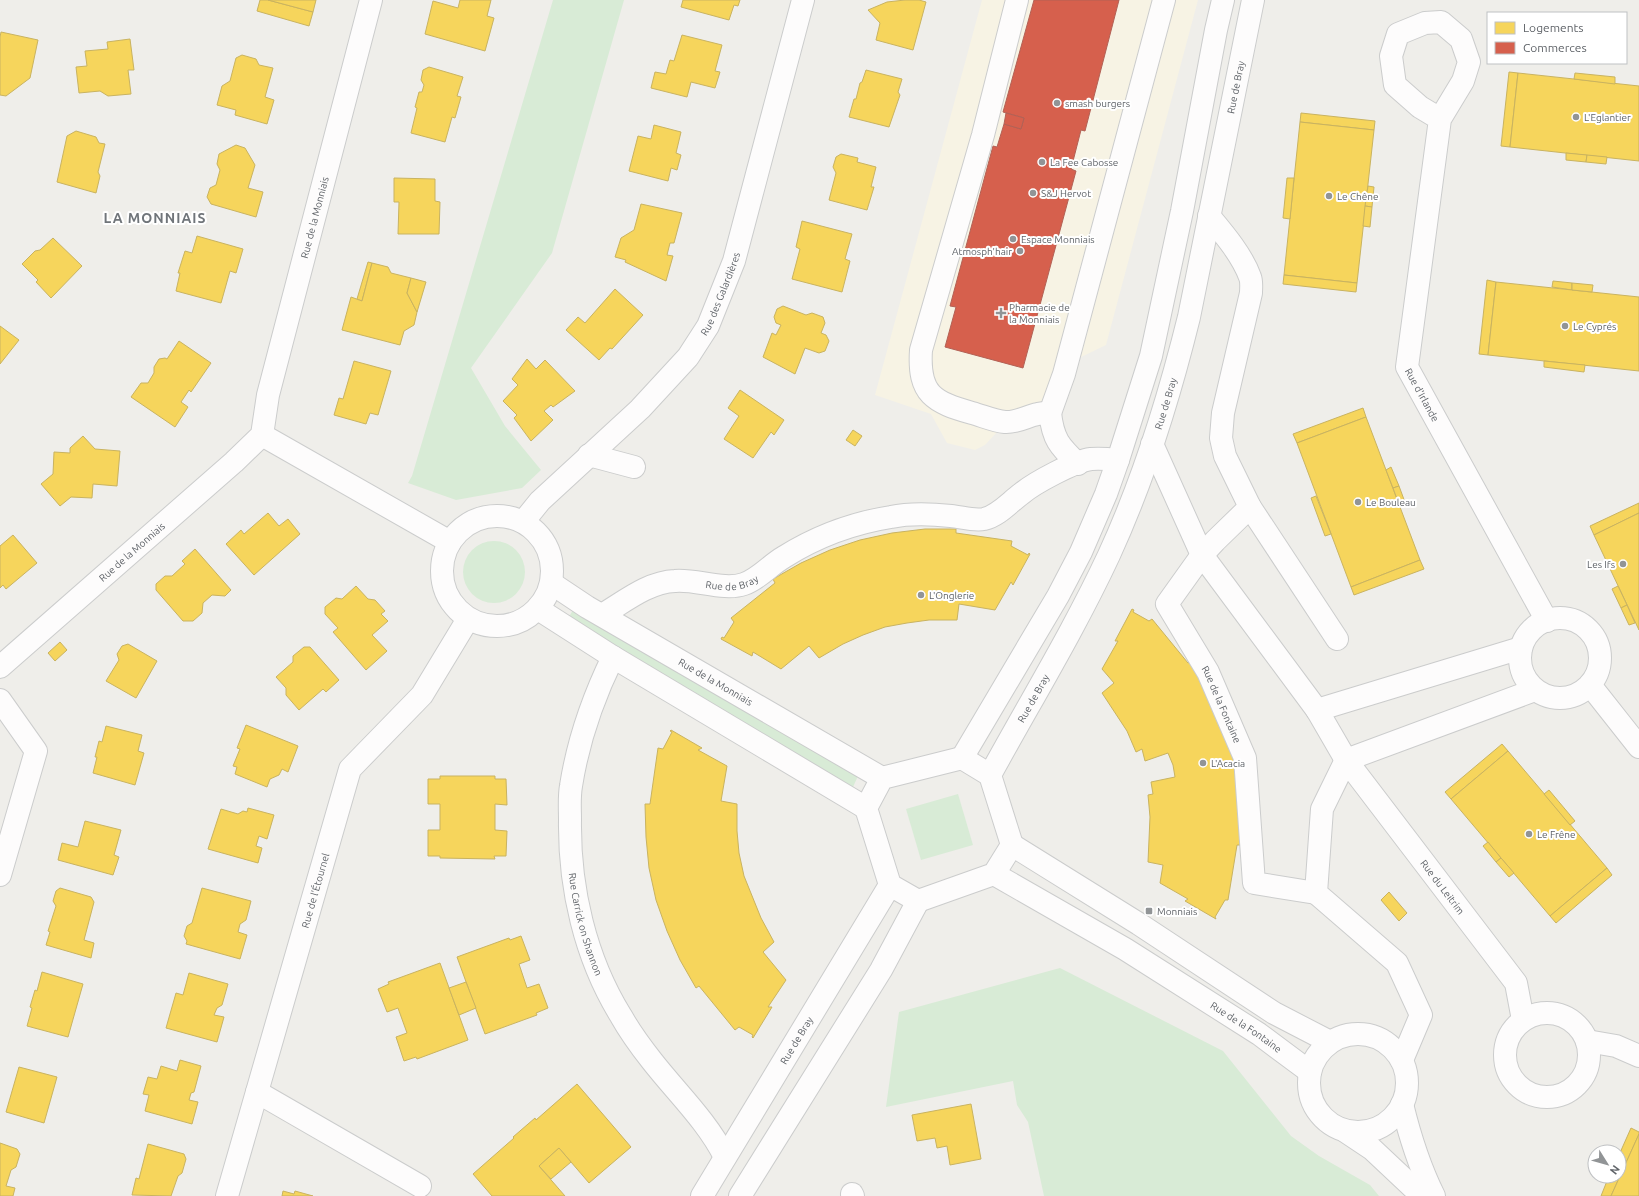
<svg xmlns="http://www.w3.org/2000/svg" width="1639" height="1196" viewBox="0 0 1639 1196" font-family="Ubuntu,sans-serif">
  <rect width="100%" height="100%" fill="#efeeea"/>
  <path fill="#f7f3e4" d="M982 0H1198L1106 345 1077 359 1039 425 1026 429 1008 433 998 431 985 445 975 450 947 443 931 414 875 395Z"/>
  <g fill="#d8ebd6">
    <path d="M553 0H624L552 253 471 368 505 426 541 470 522 488 456 500 408 483 412 476Z"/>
    <circle cx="494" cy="572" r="31"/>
    <path d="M573 610 858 776 853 787 567 620Z"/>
    <path d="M958 794 973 845 921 860 906 809Z"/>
    <path d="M1060 968 1223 1051 1291 1136 1319 1156 1370 1185 1379 1196H1044L1028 1122 1017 1105 1013 1081 886 1107 899 1012Z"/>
  </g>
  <g fill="#f6d55c" stroke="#c9b360">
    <path d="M260 0H268L313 12 309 26 257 11Z"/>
    <path d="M268 0H316L313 12Z"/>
    <path d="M460 0H491L487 16 494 18 485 51 425 34 433 1 458 8Z"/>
    <path d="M683 0H740L738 6 734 5 729 20 681 7Z"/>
    <path d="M905 0H919L926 2 913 50 876 40 880 23 868 10 887 2Z"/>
    <path d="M1 32 38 40 30 78 6 96 0 95V37Z"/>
    <path d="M682 35 722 45 715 71 720 72 715 88 691 82 687 97 651 88 655 72 666 74 670 60 674 61Z"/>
    <path d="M130 39 134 70H128L131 94 108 96 100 91 79 93 76 67 87 66 85 51 108 49 107 42Z"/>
    <path d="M242 55 256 59 259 65 273 68 265 97 274 100 267 124 235 115 236 110 217 105 222 86 230 81 236 58Z"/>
    <path d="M429 67 463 77 457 96 461 97 455 118 452 117 445 142 411 133 417 108 415 107 419 92H422L424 85 421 80 423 70Z"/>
    <path d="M866 70 902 79 898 92 900 95 889 127 849 117 854 99H856L860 83 862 82Z"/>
    <path d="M1509 72 1518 73 1510 147 1501 146Z"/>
    <path d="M1518 73 1639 86V161L1510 147Z"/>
    <path d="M1575 73 1615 77V84L1574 79Z"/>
    <path d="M1301 113 1375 121 1374 130 1300 122Z"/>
    <path d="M1300 122 1374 130 1357 283 1284 275Z"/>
    <path d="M654 125 681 132 676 153 681 155 677 170 671 168 668 181 629 171 638 136 651 139Z"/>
    <path d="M76 131 96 137 99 143 105 144 98 172 100 176 96 193 57 182 67 136Z"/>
    <path d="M236 145 245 148 255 165 248 188 263 192 256 217 211 204 207 197 210 188 216 185 220 170 217 164 219 154Z"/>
    <path d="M1566 153 1587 155 1586 162 1566 160Z"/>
    <path d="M841 154 858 158 857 162 876 167 871 187H874L867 210 829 200 836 173 833 167 836 157Z"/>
    <path d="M1587 155 1607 157 1606 164 1586 162Z"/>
    <path d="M394 178 435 179V201L440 202 439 234H398L399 202H394Z"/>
    <path d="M1287 178H1294L1290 219 1283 218Z"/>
    <path d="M1368 186 1374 187 1372 207 1365 206Z"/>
    <path d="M641 204 682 213 674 243H670L667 255 673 256 666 281 625 262 626 260 615 257 621 238 634 230Z"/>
    <path d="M1365 206 1372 207 1370 227 1363 226Z"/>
    <path d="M802 221 852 234 845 259 850 261 842 292 792 279 800 249 796 247Z"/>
    <path d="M197 236 243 249 236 273 230 271 221 303 176 291 180 273H178L185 251 192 253Z"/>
    <path d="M53 238 82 266 51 298 36 282 38 280 22 264 35 251 40 250Z"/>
    <path d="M368 262 372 263 362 301 357 299Z"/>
    <path d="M372 263 388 267 391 273 411 278 407 293 417 312 414 325 404 331 400 345 342 330 351 297 362 301Z"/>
    <path d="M1284 275 1357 283 1356 292 1283 284Z"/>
    <path d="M411 278 426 282 417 312 407 293Z"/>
    <path d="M1487 280 1496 282 1488 355 1479 354Z"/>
    <path d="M1553 281 1572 283V290L1552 287Z"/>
    <path d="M1496 282 1639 297V371L1488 355Z"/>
    <path d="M1572 283 1593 285 1592 292 1572 290Z"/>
    <path d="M615 289 643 315 612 349 610 348 599 360 566 330 578 317 585 323Z"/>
    <path d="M783 306 806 315 812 313 823 317 825 323 821 333 826 335 829 341 825 351 819 353 805 348 795 374 763 357 772 333 776 335 781 325 776 323 774 317 777 309Z"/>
    <path d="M0 326 19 340 0 364Z"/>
    <path d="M179 341 211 363 191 392 189 390 181 402 188 407 175 427 131 397 141 383H148L154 373V367L159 359 165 358 167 359Z"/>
    <path d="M527 359 536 369 545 360 575 391 553 407 551 405 544 411 553 420 531 441 514 418 517 415 503 401 518 385 512 379Z"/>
    <path d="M354 361 391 371 378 415 370 413 366 424 334 415 339 398 343 399Z"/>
    <path d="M1544 361 1585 365 1584 372 1544 367Z"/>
    <path d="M740 390 784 420 774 435 771 432 753 458 724 439 739 416 728 408Z"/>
    <path d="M1363 408 1366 417 1297 443 1293 434Z"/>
    <path d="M1366 417 1420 560 1351 587 1297 443Z"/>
    <path d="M853 430 862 436 855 446 846 440Z"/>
    <path d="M83 436 95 449 120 451 117 486 93 484 92 498 71 497 60 506 41 484 53 474 54 452 70 453V448Z"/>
    <path d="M1391 467 1399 486 1393 488 1386 470Z"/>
    <path d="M1399 486 1406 505 1400 507 1393 488Z"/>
    <path d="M1316 496 1331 534 1325 536 1311 498Z"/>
    <path d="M1639 503V513L1594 535 1590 526Z"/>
    <path d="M268 513 279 526 288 519 300 534 254 575 226 544 241 530 244 534Z"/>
    <path d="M1639 513V630L1594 535Z"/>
    <path d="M925 529H956V533L1012 541 1011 546 1028 555 1029 553 1030 554 1013 585 1011 582 995 610 959 604 957 620H929L907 623 885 627 863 635 843 644 819 658 809 646 781 669 753 652 752 656 721 639 722 637 724 638 734 622 731 618 775 583 773 579 801 563 830 550 860 540 892 533Z"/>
    <path d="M13 535 37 563 6 589 3 585 0 588V546Z"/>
    <path d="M195 549 231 590 225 596 212 595 203 603 202 613 193 621H183L156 590V584L165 576H172L185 564 182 561Z"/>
    <path d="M1420 560 1424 569 1354 595 1351 587Z"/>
    <path d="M356 586 368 599 375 600 385 611 381 614 388 621 372 635 387 651 366 670 333 632 338 628 325 614V607L336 598 342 599Z"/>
    <path d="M1618 586 1627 605 1621 608 1612 589Z"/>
    <path d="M1627 605 1635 623 1629 625 1621 608Z"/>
    <path d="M1132 609 1134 610 1133 612 1149 621 1152 619 1188 663 1191 661 1231 749 1238 781 1241 845H1237L1228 900H1225L1215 917 1216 919 1185 901 1188 899 1160 883 1163 865 1148 862 1150 817 1148 795 1153 794 1151 782 1175 777 1173 765 1168 753 1145 761 1142 749 1136 752 1127 731 1102 693 1114 683 1102 669 1118 641H1115Z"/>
    <path d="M60 642 67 650 55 661 48 653Z"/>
    <path d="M128 644 157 661 136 698 106 681 119 660 117 654 122 646Z"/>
    <path d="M304 647H310L339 680 326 692 323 689 299 710 286 695V688L276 677 293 662V656Z"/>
    <path d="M246 725 298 746 288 772 282 769 279 775 270 779 267 787 235 774 237 767 233 766 240 749 237 748Z"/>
    <path d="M106 726 142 735 138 751 144 753 135 785 93 773 97 757H95L99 741 102 742Z"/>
    <path d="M671 730 702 748 698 750 727 766 721 801 737 804V831L739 853 744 876 761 918 774 942 763 952 786 980 768 1007H772L753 1038 752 1037 753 1035 739 1027 735 1030 699 986 696 988 680 960 667 931 656 900 649 868 646 837 645 804H650L658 748 663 749 672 732 670 731Z"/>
    <path d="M1502 744 1508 751 1451 799 1445 792Z"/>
    <path d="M1508 751 1607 868 1550 916 1451 799Z"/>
    <path d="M440 776H495V779H506L507 805 495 804V830L507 831 506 856H494L495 859 440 858V856H428V830H440V804H428V779H440Z"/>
    <path d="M1549 790 1575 821 1570 825 1544 794Z"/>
    <path d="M248 808 274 815 267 839 259 836 256 846 262 848 258 863 208 849 221 809 238 814 243 811 247 812Z"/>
    <path d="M85 821 121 830 114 855 119 857 113 875 58 860 62 843 78 847Z"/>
    <path d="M1488 842 1501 858 1496 862 1483 846Z"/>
    <path d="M1501 858 1514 873 1509 877 1496 862Z"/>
    <path d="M1607 868 1612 875 1556 923 1550 916Z"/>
    <path d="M60 888 91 897 94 902 84 940 94 943 91 958 46 945 50 932 48 931 56 906 53 901 56 891Z"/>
    <path d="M202 888 251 901 246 920 240 924 238 932 247 935 240 959 186 944 187 941 184 936 187 926 192 923Z"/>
    <path d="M1389 892 1407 913 1399 921 1381 900Z"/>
    <path d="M521 936 530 960 519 964 527 988 539 984 548 1008 536 1013 537 1015 485 1034 457 957 509 938 510 940Z"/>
    <path d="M440 963 468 1040 417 1059 416 1057 404 1061 396 1037 407 1033 398 1008 387 1012 378 989 389 984 388 982Z"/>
    <path d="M42 972 83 984 68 1037 27 1026 32 1008 30 1007 35 990 37 991Z"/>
    <path d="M189 973 228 984 222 1005 217 1008 214 1015 224 1017 217 1042 166 1028 176 993 183 995Z"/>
    <path d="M466 982 476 1008 459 1015 449 988Z"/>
    <path d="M180 1060 201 1066 194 1092 191 1093 189 1100 198 1102 192 1124 145 1111 149 1095 143 1094 148 1077 157 1079 161 1066 177 1071Z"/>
    <path d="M19 1067 57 1077 44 1123 6 1112Z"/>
    <path d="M577 1084 631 1147 589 1183 559 1148 539 1166 565 1196H492L473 1174 514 1138 513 1137 535 1118 536 1120Z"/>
    <path d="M971 1104 981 1159 950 1165 947 1146 937 1148 935 1138 917 1141 912 1115Z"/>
    <path d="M1631 1128 1639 1132V1134L1611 1196H1601L1609 1176H1619V1155Z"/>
    <path d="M1639 1134V1196H1611Z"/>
    <path d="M0 1143 17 1149 20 1154 16 1167 11 1170 6 1186 15 1188 13 1196H0Z"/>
    <path d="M148 1144 184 1154 186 1159 182 1173 178 1176 171 1196 132 1195 136 1178 139 1179Z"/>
    <path d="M559 1148 571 1162 551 1179 539 1166Z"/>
    <path d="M283 1191 294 1194 295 1191 313 1196H282Z"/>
  </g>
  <g fill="#d6604d" stroke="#b26155">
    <path d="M1034 0H1119L1085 131 1081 130 1071 169 1076 171 1023 368 945 347 956 307 950 306 993 146 997 147 1004 124 1021 129 1024 118 1003 112Z"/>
    <path d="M1006 113 1024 118 1021 129 1004 124Z"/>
  </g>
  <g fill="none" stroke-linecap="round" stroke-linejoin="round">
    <g stroke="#cbcccc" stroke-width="24">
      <g id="minor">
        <path d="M1017 0 983 135 921 350C918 395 934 402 972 413 983 416 994 421 1005 422 1017 423 1027 416 1038 414 1042 413 1046 413 1050 413 1053 439 1059 446 1078 464"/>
        <path id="s1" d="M1440 119 1420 107 1395 85 1391 56 1398 34 1425 23 1441 22 1461 39 1469 62 1463 81 1440 119 1407 367 1547 621"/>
        <path id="s2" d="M1209 216C1224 234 1242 255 1250 277 1252 282 1251 288 1251 293L1223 413 1221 438 1225 456 1250 507 1215 541 1202 555 1167 604 1208 672 1245 758 1254 883 1316 893"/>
        <path d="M1050 413 1064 374 1164 0"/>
        <path d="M262 435 450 542"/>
        <path id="s3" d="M1152 444 1202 555 1317 710 1346 760 1516 983 1523 1020"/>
        <path d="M589 455 634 467"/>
        <path d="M1250 507 1337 639"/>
        <circle cx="497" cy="571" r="55"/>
        <path id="s4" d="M523 522 540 501 640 409 688 357 708 326 734 261 803 0"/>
        <path id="s5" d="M551 583 587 607 882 778"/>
        <path d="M538 609 613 657 866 808"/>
        <path id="s6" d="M602 615C624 602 648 582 675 581 696 579 724 591 744 584 759 579 770 565 784 557 816 537 853 523 891 517 910 513 932 514 951 516 962 517 973 521 984 519 998 516 1010 502 1021 494 1034 483 1075 461 1091 459 1100 458 1109 459 1118 460"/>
        <circle cx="1560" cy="658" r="40"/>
        <path id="s7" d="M613 657C593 698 578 741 571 786 569 797 570 809 570 820 569 887 585 958 621 1016 630 1032 641 1047 652 1061 677 1093 707 1121 725 1157"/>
        <path id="s8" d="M0 667 234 462 262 435 268 395 371 0"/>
        <path d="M1590 685 1639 747"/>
        <path d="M0 700 36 751 0 875"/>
        <path d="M1317 710 1521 648"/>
        <path d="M962 758 1058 596 1081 552 1106 494 1118 460 1151 356 1182 211 1216 30 1223 0"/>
        <path d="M962 758 990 775 1012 845 994 874 918 901 890 885 866 808 882 778Z"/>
        <path id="s9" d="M990 775C1030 702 1074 630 1109 555 1144 479 1169 398 1189 317L1253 0"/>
        <path d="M1012 845 1139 924 1274 1013 1330 1042"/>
        <path id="s10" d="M994 874 1125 949 1259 1034 1310 1072"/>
        <circle cx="1547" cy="1055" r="42"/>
        <circle cx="1358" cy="1083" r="49"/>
        <path d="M1587 1041 1616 1046 1639 1056"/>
        <path d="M1402 1060 1421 1015 1397 963 1316 893 1322 809 1346 760 1535 690"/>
        <path d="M257 1092 420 1186"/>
        <path d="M1402 1104C1410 1137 1419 1166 1434 1196"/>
        <path d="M1345 1131 1372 1149 1422 1196"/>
        <path d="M852 1194 853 1196"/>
        <path id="s11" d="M227 1196 350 769 422 695 468 619"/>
        <path id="s12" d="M702 1196 890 885"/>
        <path d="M740 1196 881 970 918 901"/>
      </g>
    </g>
    <use href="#minor" stroke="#fdfcfc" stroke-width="22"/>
  </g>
  <g fill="#919496" stroke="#fff" stroke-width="1.5">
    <circle cx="1057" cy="103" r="4"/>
    <circle cx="1576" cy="117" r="4"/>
    <circle cx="1042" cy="162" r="4"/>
    <circle cx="1033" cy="193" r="4"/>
    <circle cx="1329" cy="196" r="4"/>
    <circle cx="1013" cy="239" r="4"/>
    <circle cx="1020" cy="251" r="4"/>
    <path d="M999 307h4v4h4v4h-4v4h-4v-4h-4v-4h4z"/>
    <circle cx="1565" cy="326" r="4"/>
    <circle cx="1358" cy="502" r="4"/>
    <circle cx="1623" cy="564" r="4"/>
    <circle cx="921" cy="595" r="4"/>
    <circle cx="1203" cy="763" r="4"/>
    <circle cx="1529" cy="834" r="4"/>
    <rect x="1145" y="907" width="8" height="8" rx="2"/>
  </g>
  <g text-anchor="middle" stroke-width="4" stroke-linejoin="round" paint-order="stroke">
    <g font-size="10" fill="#5f6368" stroke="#fff">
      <text dy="4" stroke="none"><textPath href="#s9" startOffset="736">Rue de Bray</textPath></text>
      <text dy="4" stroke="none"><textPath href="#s8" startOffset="574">Rue de la Monniais</textPath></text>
      <text dy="4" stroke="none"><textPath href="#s4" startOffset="305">Rue des Galardières</textPath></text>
      <text dy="4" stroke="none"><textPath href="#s1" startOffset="551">Rue d'Irlande</textPath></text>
      <text dy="4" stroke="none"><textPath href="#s9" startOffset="412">Rue de Bray</textPath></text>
      <text dy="4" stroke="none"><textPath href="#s8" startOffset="175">Rue de la Monniais</textPath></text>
      <text dy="4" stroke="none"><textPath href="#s6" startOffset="139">Rue de Bray</textPath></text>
      <text dy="4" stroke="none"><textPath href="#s5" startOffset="192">Rue de la Monniais</textPath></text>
      <text dy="4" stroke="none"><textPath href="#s9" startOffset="88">Rue de Bray</textPath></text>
      <text dy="4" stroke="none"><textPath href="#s2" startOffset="556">Rue de la Fontaine</textPath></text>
      <text dy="4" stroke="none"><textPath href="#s3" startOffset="532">Rue du Leitrim</textPath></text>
      <text dy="4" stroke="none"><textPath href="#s11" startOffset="318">Rue de l'Étournel</textPath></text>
      <text dy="4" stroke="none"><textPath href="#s7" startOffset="276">Rue Carrick on Shannon</textPath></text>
      <text dy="4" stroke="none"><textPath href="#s10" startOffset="295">Rue de la Fontaine</textPath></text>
      <text dy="4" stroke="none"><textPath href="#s12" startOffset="182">Rue de Bray</textPath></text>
    </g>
    <g font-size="10" fill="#5f6368" stroke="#fff" text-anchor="start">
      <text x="1065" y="107">smash burgers</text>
      <text x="1584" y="121">L'Eglantier</text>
      <text x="1050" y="166">La Fee Cabosse</text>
      <text x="1041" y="197">S&amp;J Hervot</text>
      <text x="1337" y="200">Le Chêne</text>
      <text x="1021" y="243">Espace Monniais</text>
      <text x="1012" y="255" text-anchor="end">Atmosph'hair</text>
      <text x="1009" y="311">Pharmacie de<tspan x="1009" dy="12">la Monniais</tspan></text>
      <text x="1573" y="330">Le Cyprés</text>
      <text x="1366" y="506">Le Bouleau</text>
      <text x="1615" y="568" text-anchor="end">Les Ifs</text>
      <text x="929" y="599">L'Onglerie</text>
      <text x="1211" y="767">L'Acacia</text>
      <text x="1537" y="838">Le Frêne</text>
      <text x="1157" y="915">Monniais</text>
    </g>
    <g font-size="14" font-weight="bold" letter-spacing="1" fill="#70757a" stroke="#fff">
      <text x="155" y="223">LA MONNIAIS</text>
    </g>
  </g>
  <rect x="1487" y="12" width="140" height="52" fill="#ffffff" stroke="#bfc1c3"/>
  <rect x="1495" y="22" width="20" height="12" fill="#f6d55c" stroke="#bfc1c3"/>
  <text x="1523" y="32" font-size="12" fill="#5f6368">Logements</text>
  <rect x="1495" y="42" width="20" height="12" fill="#d6604d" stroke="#bfc1c3"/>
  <text x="1523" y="52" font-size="12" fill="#5f6368">Commerces</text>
  <g transform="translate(1607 1164) rotate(127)"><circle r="19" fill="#ffffff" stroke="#bfc1c3"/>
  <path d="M0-3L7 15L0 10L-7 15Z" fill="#919496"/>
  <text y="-6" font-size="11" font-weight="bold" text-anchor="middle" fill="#5f6368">N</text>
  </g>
</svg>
